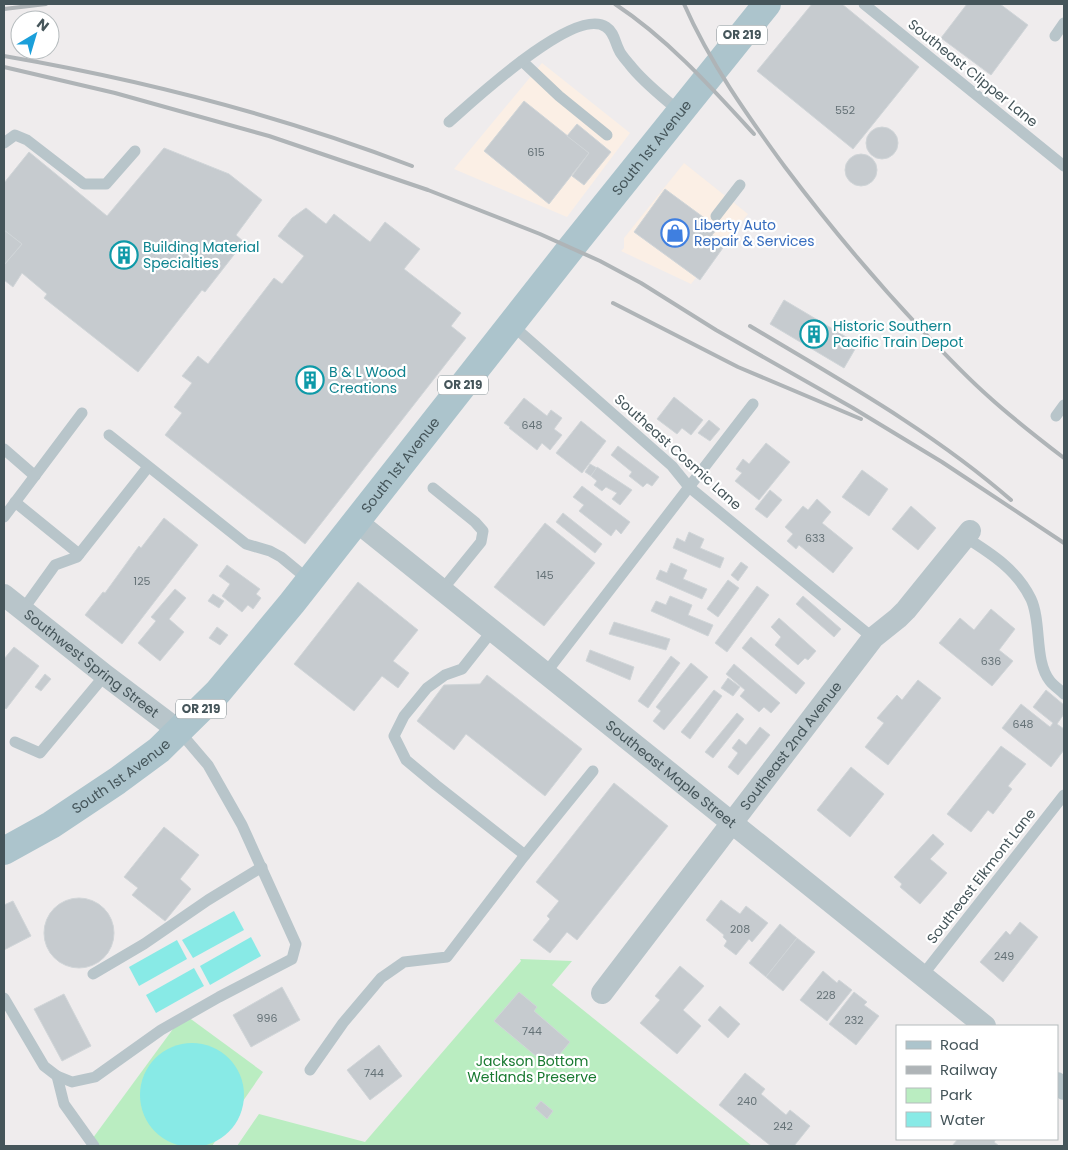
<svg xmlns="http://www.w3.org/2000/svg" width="1068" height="1150" viewBox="0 0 1068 1150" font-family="Poppins,sans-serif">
  <rect width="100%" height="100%" fill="#efeced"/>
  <g fill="#fbefe5">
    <path d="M542 63 630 133 567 217 454 169Z"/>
    <path d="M684 163 748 214 691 284 621 251 624 248V238Z"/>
  </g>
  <g fill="#baedc1">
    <path d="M520 959 572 961 552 985 752 1146H237L259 1114 365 1142 521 961Z"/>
    <path d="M184 1014 263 1072 212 1146H87Z"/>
  </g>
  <g fill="#88eae6">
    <path d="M234 911 244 930 193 958 182 940Z"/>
    <path d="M251 937 261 956 210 985 200 966Z"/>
    <path d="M177 940 187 959 139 986 129 967Z"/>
    <path d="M194 968 204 986 156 1013 146 995Z"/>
    <circle cx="192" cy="1095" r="52"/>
  </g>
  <g fill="#c6cbcf" stroke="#d0d5d8">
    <path d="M812 4H842L919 67 853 149 757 71Z"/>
    <path d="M967 4H1000L1028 25 991 75 941 38Z"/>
    <path d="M524 101 589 153 549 204 484 151Z"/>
    <path d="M577 124 611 152 584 185 572 176 589 153 567 136Z"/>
    <circle cx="882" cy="143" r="16"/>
    <path d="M164 148 229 174 262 200 236 235 244 242 205 292 202 290 138 372 44 298 47 294 22 273 13 287 4 280V265L22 244 4 230V183L29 152 107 216Z"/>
    <circle cx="861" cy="170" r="16"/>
    <path d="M665 189 718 228 712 235 725 245 700 280 634 232Z"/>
    <path d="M306 208 326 224 334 214 370 242 385 222 420 249 404 269 461 313 451 326 466 338 305 544 165 435 182 413 174 407 192 383 182 376 198 356 208 364 274 278 282 284 304 256 278 236 292 218Z"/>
    <path d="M4 230 22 244 4 265Z"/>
    <path d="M784 300 858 344 844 368 770 324Z"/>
    <path d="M674 397 703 420 691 435 682 428 677 434 657 419Z"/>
    <path d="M524 398 547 416 551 410 562 418 554 429 562 435 550 450 542 443 537 450 509 428 510 427 504 423Z"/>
    <path d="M709 420 720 429 710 441 698 433Z"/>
    <path d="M581 421 606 441 582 473 556 453Z"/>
    <path d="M766 443 790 462 759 500 735 481 742 473 736 469 743 459 749 464Z"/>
    <path d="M618 446 659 477 652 486 647 483 643 487 629 476 632 472 611 455Z"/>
    <path d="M590 464 597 468 591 476 585 472Z"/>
    <path d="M597 467 632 490 620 505 612 499 617 493 606 487 602 491 594 485 597 481 591 476Z"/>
    <path d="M862 470 888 489 869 516 842 497Z"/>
    <path d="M582 486 630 522 621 534 616 529 611 536 579 511 584 505 573 497Z"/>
    <path d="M770 490 782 500 767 518 755 509Z"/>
    <path d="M817 499 831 512 822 523 853 548 833 573 799 545 796 549 787 541 793 534 785 527 803 506 808 510Z"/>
    <path d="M911 506 936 528 918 550 892 529Z"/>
    <path d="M563 513 602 544 595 553 556 522Z"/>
    <path d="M164 518 198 545 122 644 85 615 103 592 105 593 139 546 141 548Z"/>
    <path d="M545 523 595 563 544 626 494 587Z"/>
    <path d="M689 532 704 539 700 548 724 558 720 568 673 548 677 538 685 542Z"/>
    <path d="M741 562 748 567 738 581 731 575Z"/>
    <path d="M671 563 687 570 683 579 707 589 702 599 656 579 660 570 667 573Z"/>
    <path d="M227 565 260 589 256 594 261 598 253 609 248 605 242 612 222 596 230 584 219 576Z"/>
    <path d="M728 580 739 588 718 617 707 609Z"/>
    <path d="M358 582 418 630 393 661 409 673 398 688 382 676 354 711 294 664Z"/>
    <path d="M757 586 769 595 727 652 715 643Z"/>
    <path d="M175 589 186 598 169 619 184 632 160 661 138 643 156 621 151 617Z"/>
    <path d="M213 594 224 601 219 608 208 601Z"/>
    <path d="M670 596 692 605 688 615 713 625 708 636 651 611 656 601 666 605Z"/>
    <path d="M803 596 841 629 834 637 796 604Z"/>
    <path d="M991 609 1015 629 999 650 1013 661 992 686 939 643 960 618 974 630Z"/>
    <path d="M779 618 816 651 808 660 805 658 798 665 775 645 781 637 771 627Z"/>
    <path d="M614 622 670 639 666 650 609 634Z"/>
    <path d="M217 627 228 635 220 645 209 638Z"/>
    <path d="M751 637 805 683 796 694 742 648Z"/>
    <path d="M14 647 39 666 6 709 4 707V659Z"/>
    <path d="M590 650 634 667 630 680 586 661Z"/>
    <path d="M671 656 680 663 648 708 638 701Z"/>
    <path d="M691 663 708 677 664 730 653 721 661 711 656 707Z"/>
    <path d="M734 664 780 703 771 713 764 707 759 712 740 696 745 690 726 674Z"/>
    <path d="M45 674 51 679 41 691 35 687Z"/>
    <path d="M487 675 582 749 545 796 466 734 454 750 417 721 444 685 480 684Z"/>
    <path d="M728 678 740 687 733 696 721 688Z"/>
    <path d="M918 680 941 698 888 765 865 747 884 723 877 718 897 695 902 700Z"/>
    <path d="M714 690 722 696 690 739 681 732Z"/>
    <path d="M1046 690 1064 705V714L1057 724 1064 729V750L1051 767 1002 728 1021 704 1050 727 1053 723 1033 707Z"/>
    <path d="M737 713 744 719 713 758 705 752Z"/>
    <path d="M760 727 770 735 738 775 728 767 738 753 732 748 739 739 746 745Z"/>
    <path d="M1001 746 1026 764 1008 786 1012 789 993 814 988 810 971 832 947 814Z"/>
    <path d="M851 767 884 794 850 837 817 810Z"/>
    <path d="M614 783 668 826 577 940 567 932 550 953 533 940 550 919 547 916 559 901 536 882Z"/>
    <path d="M164 827 199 855 180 879 191 889 165 921 132 895 138 888 124 877Z"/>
    <path d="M933 834 944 844 930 859 947 873 920 904 900 887 902 884 894 877Z"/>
    <circle cx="79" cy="933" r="35"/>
    <path d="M721 900 740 914 746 906 768 923 752 942 749 939 736 955 724 946 727 941 723 937 724 935 706 920Z"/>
    <path d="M13 901 31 936 4 950V905Z"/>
    <path d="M1020 922 1038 937 1003 982 980 962 1006 931 1010 935Z"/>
    <path d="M780 924 797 938 766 977 749 963Z"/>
    <path d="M797 938 815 952 783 991 766 977Z"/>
    <path d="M680 966 704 986 683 1010 701 1026 677 1054 640 1023 660 1000 655 996Z"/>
    <path d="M823 971 837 983 839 980 852 990 827 1021 800 1000Z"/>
    <path d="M282 987 300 1020 251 1047 233 1015Z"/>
    <path d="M519 992 537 1007 534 1011 570 1042 549 1067 494 1021Z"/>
    <path d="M854 992 867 1002 864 1005 879 1016 856 1045 829 1024Z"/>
    <path d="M64 994 91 1046 62 1061 34 1009Z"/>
    <path d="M720 1006 740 1024 728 1038 708 1020Z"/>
    <path d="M379 1045 402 1076 370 1100 347 1070Z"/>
    <path d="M745 1073 765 1089 761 1094 786 1115 790 1110 810 1126 794 1146H771L719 1105Z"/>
    <path d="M541 1101 553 1111 547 1119 535 1108Z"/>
    <path d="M958 1139H996L994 1142 999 1146H952Z"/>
  </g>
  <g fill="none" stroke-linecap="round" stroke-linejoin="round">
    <g stroke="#b8c5ca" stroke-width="11">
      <path d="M864 4 1064 166"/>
      <path d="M1055 36 1064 23"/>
      <path d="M522 61 559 96 607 135"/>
      <path d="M449 122C472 102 575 5 606 27 614 32 615 42 619 50 621 55 626 60 630 65 644 83 663 97 680 112"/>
      <path d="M4 143 15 135 27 140 84 184H106L135 151"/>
      <path d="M716 216 740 185"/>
      <path d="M511 324 672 466 689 487 873 638"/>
      <path d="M1056 416 1064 405"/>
      <path d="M109 435 246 544 270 551 281 557 310 581"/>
      <path d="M4 449 35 476"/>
      <path d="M433 488 475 522 483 531 481 542 442 590"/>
      <path d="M15 502 79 554"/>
      <path d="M4 517 82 413"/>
      <path d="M965 537C992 554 1017 570 1031 599 1042 623 1034 661 1050 681 1054 686 1060 690 1064 694"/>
      <path d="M22 611 55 565 77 557 148 467"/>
      <path d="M492 631 462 669 445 675 427 688 404 716 394 736 406 760 436 785 525 855 593 771"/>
      <path d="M545 674 753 404"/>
      <path d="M15 742 40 753 105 675"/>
      <path d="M93 974 144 944 208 900 262 867"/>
      <path d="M922 976 1064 795"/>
      <path d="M4 998 44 1066 57 1076 72 1082 95 1077 161 1030 219 997 292 959 296 944 242 825 208 765 179 731"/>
      <path d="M310 1070 343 1023 381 978 404 962 447 957 525 855"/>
      <path d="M57 1076 64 1104 94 1146"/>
    </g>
    <g stroke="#b8c5ca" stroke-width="22">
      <path id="s1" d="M356 521 985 1026"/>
      <path id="s2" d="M4 595 105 675 179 731"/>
      <path id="s3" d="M602 993 873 638 898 618 906 610 970 531"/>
      <path d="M1057 1083 1064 1089"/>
    </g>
    <path stroke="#acc4cc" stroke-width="28" id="s4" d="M4 851 51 825 117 781 159 750 218 692 292 603 571 248 767 4"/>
    <g stroke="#afb4b7" stroke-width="4">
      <path d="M615 4C668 39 711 87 754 134"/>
      <path d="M684 4C710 63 747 115 785 167 828 224 873 278 921 329 943 352 964 375 988 396 1012 418 1038 438 1064 458"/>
      <path d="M4 9 46 4"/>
      <path d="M4 56C143 80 279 115 412 166"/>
      <path d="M4 67 115 93 269 136 428 190 540 234 600 261 641 283 716 330 853 408 942 462 1064 543"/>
      <path d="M613 303 738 367 861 419"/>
      <path d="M750 326C840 380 932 431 1011 500"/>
    </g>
  </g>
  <defs>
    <g id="shop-ring" transform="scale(1.4375)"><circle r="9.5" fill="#fff" stroke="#3f7fe0" stroke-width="1.5"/><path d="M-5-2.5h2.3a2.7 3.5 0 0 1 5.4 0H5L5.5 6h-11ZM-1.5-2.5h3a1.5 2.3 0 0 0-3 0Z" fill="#3f7fe0"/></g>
    <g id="building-ring" transform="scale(1.4375)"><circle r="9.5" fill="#fff" stroke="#0f9aa8" stroke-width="1.5"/><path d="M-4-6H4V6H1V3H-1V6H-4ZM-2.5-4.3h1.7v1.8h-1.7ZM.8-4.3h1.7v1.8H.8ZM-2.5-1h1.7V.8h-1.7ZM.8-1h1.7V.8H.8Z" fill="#0f9aa8"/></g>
  </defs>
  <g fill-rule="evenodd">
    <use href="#shop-ring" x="675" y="233"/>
    <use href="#building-ring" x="124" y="255"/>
    <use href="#building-ring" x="814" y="334"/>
    <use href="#building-ring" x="310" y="380"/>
  </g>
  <g text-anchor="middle" stroke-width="4.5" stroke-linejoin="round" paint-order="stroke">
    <g font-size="11" fill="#657277">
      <text x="845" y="114">552</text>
      <text x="536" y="156">615</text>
      <text x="532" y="429">648</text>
      <text x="815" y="542">633</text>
      <text x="545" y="579">145</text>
      <text x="142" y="585">125</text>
      <text x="991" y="665">636</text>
      <text x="1023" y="728">648</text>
      <text x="740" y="933">208</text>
      <text x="1004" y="960">249</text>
      <text x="826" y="999">228</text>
      <text x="267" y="1022">996</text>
      <text x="854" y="1024">232</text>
      <text x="532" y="1035">744</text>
      <text x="374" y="1077">744</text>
      <text x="747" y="1105">240</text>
      <text x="783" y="1130">242</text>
    </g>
    <g fill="#fff" stroke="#7d888c" stroke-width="1">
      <rect x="717" y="25.5" width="50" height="19" rx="4"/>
      <rect x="438" y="375.5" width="50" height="19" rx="4"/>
      <rect x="176" y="699.5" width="50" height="19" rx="4"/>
    </g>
    <g font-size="12" font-weight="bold" fill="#45555a">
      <text x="742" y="39">OR 219</text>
      <text x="463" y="389">OR 219</text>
      <text x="201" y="713">OR 219</text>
    </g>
    <g font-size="14" fill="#45555a" stroke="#fff">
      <text transform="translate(973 73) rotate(39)" y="5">Southeast Clipper Lane</text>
      <text dy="5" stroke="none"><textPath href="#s4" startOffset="964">South 1st Avenue</textPath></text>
      <text transform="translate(678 452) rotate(42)" y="5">Southeast Cosmic Lane</text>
      <text dy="5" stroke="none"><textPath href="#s4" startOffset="559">South 1st Avenue</textPath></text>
      <text dy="5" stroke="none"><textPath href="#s2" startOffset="111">Southwest Spring Street</textPath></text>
      <text dy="5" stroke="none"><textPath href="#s3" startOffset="311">Southeast 2nd Avenue</textPath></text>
      <text dy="5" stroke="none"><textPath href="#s1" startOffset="404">Southeast Maple Street</textPath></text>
      <text dy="5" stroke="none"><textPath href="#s4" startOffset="139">South 1st Avenue</textPath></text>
      <text transform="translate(981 876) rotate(-52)" y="5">Southeast Elkmont Lane</text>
    </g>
    <g font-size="14" fill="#366cbe" stroke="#fff" text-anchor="start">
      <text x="694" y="230">Liberty Auto<tspan x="694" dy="16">Repair &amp; Services</tspan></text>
    </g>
    <g font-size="14" fill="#0d838f" stroke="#fff" text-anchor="start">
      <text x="143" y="252">Building Material<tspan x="143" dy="16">Specialties</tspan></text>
      <text x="833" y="331">Historic Southern<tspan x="833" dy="16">Pacific Train Depot</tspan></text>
      <text x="329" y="377">B &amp; L Wood<tspan x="329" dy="16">Creations</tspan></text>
    </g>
    <g font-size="14" fill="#187930" stroke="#fff">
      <text x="532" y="1066">Jackson Bottom<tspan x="532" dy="16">Wetlands Preserve</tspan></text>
    </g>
  </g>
  <rect width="1068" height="1150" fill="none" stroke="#45555a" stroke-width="10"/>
  <rect x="896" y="1025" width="162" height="115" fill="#ffffff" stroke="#b5bbbd"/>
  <rect x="906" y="1041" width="25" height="8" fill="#acc4cc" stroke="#b5bbbd"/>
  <text x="940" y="1050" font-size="15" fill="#45555a">Road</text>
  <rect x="906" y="1066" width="25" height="8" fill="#afb4b7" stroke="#b5bbbd"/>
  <text x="940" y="1075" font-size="15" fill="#45555a">Railway</text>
  <rect x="906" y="1088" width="25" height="15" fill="#baedc1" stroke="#b5bbbd"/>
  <text x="940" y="1100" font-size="15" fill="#45555a">Park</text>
  <rect x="906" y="1112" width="25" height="15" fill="#88eae6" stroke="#b5bbbd"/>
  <text x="940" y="1125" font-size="15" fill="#45555a">Water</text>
  <g transform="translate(35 35) rotate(38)"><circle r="24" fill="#ffffff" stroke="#b5bbbd"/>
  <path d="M0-4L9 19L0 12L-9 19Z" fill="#1b9fda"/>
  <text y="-8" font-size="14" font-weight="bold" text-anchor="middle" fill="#45555a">N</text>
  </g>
</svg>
